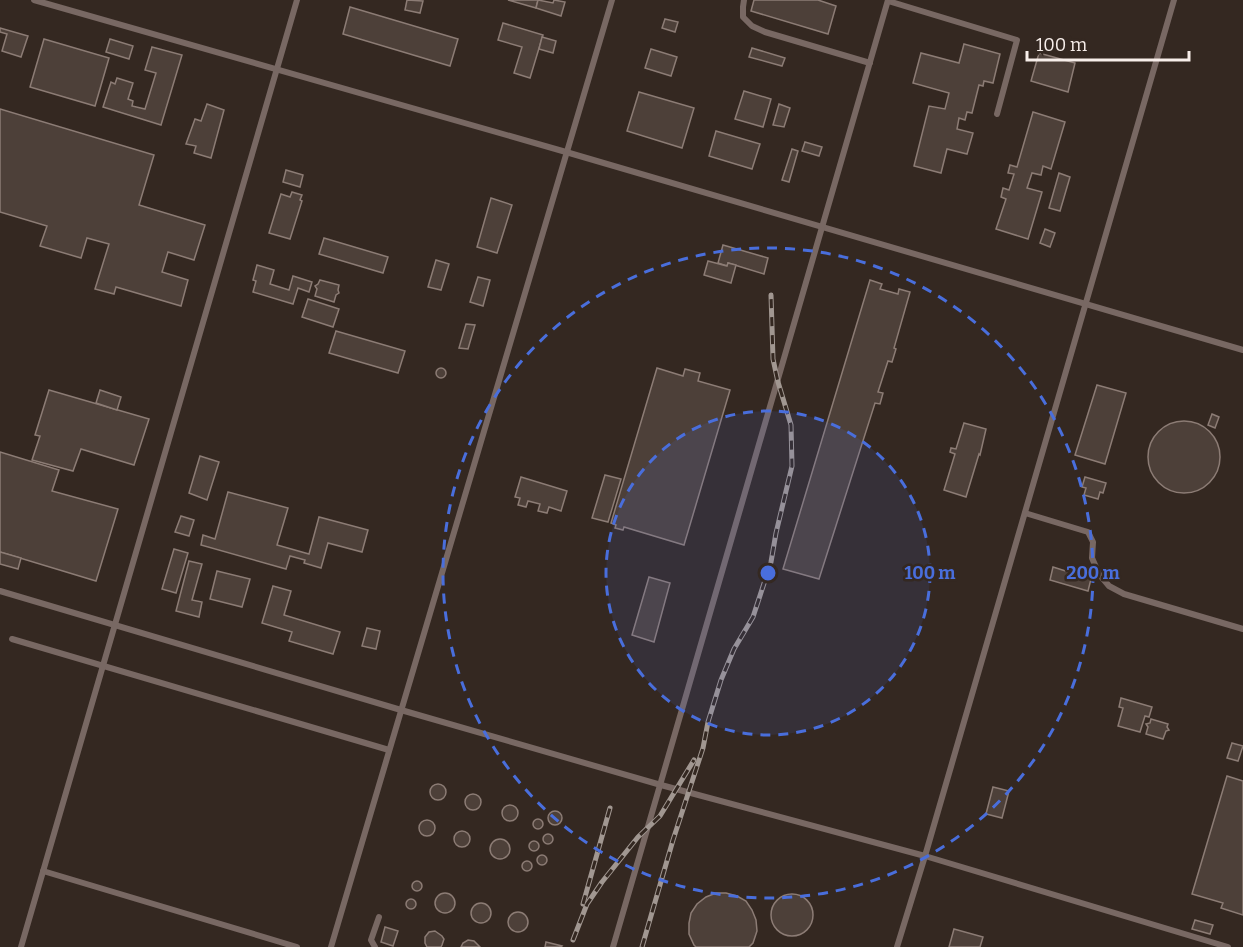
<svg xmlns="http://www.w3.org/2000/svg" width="1243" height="947" viewBox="0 0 1243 947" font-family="Bitter,serif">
  <rect width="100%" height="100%" fill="#342821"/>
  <g fill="#4d4039" stroke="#8c7c75" stroke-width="1.5">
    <path d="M407 0 423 1 420 13 405 10Z"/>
    <path d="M508 0H538L536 8Z"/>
    <path d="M538 0 553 3 554 0 565 2 561 16 536 8Z"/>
    <path d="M754 0H818L836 6 828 34 751 11Z"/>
    <path d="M350 7 458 39 450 66 343 34Z"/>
    <path d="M665 19 678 22 675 32 662 28Z"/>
    <path d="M503 23 543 35 530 78 514 73 522 47 498 40Z"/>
    <path d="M0 28 28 36 21 57 2 51 7 34 0 32Z"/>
    <path d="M542 37 556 41 553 53 539 49Z"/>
    <path d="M44 39 109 58 95 106 30 87Z"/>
    <path d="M110 39 133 46 129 59 106 52Z"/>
    <path d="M964 44 1000 54 993 83 984 81 983 86 979 85 972 113 967 112 965 120 959 118 957 129 973 133 967 154 947 149 941 173 914 166 929 106 945 109 949 93 913 83 921 53 959 63Z"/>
    <path d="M152 47 182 55 161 125 103 107 111 82 115 84 117 78 133 83 128 99 133 101 132 106 145 109 156 73 145 70Z"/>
    <path d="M752 48 785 58 782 66 749 57Z"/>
    <path d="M651 49 677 57 671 76 645 68Z"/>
    <path d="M1039 53 1075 63 1068 92 1031 81Z"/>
    <path d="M744 91 771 99 763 127 735 119Z"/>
    <path d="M639 92 694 108 682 148 627 131Z"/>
    <path d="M207 104 224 110 211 158 194 153 196 146 186 144 195 119 201 121Z"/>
    <path d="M779 104 790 108 784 127 773 125Z"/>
    <path d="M0 109 154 155 139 205 205 225 194 260 168 252 162 272 188 280 181 306 116 287 114 294 95 289 109 244 87 238 81 258 40 246 47 226 0 212Z"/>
    <path d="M1033 112 1065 122 1051 169 1043 166 1041 175 1032 173 1027 188 1042 192 1028 239 996 229 1006 199 1001 197 1003 188 1009 190 1014 174 1008 173 1010 165 1017 167Z"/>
    <path d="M716 131 760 144 752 169 709 156Z"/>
    <path d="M805 142 822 147 819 156 802 151Z"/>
    <path d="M792 149 798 151 789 182 782 180Z"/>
    <path d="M286 170 303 175 300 187 283 182Z"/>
    <path d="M1059 173 1070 177 1060 211 1049 208Z"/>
    <path d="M292 192 302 195 300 200 302 201 290 239 269 233 281 194 290 197Z"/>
    <path d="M491 198 512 205 497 253 477 247Z"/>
    <path d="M1045 229 1055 233 1050 247 1040 243Z"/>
    <path d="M324 238 388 257 383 273 319 254Z"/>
    <path d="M723 245 768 258 764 274 728 263 727 266 718 263Z"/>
    <path d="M436 260 449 264 441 290 428 287Z"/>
    <path d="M708 261 727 266 728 263 736 265 731 283 704 275Z"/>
    <path d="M257 265 274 270 270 284 289 290 293 276 312 282 309 292 298 288 293 304 253 292 256 281 253 280Z"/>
    <path d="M478 277 490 280 483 306 470 302Z"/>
    <path d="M320 280 339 285 338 290 339 293 336 295 334 302 315 296 317 289 315 286 318 284Z"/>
    <path d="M870 280 882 284 880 289 898 294 899 289 910 292 894 348 896 349 892 362 888 361 878 392 883 393 880 404 875 403 819 579 783 569Z"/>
    <path d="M308 299 339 309 333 327 302 317Z"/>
    <path d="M466 324 475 325 468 349 459 348Z"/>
    <path d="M336 331 405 351 398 373 329 353Z"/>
    <circle cx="441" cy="373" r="5"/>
    <path d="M657 368 683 376 685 369 700 373 698 381 730 390 684 545 624 527 623 530 615 528 616 525 611 523Z"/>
    <path d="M1097 385 1126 393 1105 464 1075 455Z"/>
    <path d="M49 390 149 419 134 465 81 449 73 471 32 460 40 436 35 435Z"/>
    <path d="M100 390 121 397 117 410 96 403Z"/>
    <path d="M1212 414 1219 417 1215 428 1208 425Z"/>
    <circle cx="1184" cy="457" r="36"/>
    <path d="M964 423 986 429 980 455 979 454 966 497 944 490 955 454 950 452 951 448 956 449Z"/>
    <path d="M0 452 59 470 52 491 118 509 96 581 0 552Z"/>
    <path d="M200 456 219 462 207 500 189 493Z"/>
    <path d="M605 475 621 479 608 522 592 518Z"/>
    <path d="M521 477 567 491 561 511 549 507 547 513 538 511 540 504 528 501 526 507 518 505 520 498 515 497Z"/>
    <path d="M1085 477 1106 483 1103 493 1100 492 1098 499 1084 495 1086 488 1082 487Z"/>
    <path d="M228 492 288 508 277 545 309 554 319 517 368 530 362 552 328 543 321 568 304 563 305 560 290 556 286 569 201 545 203 535 215 539Z"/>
    <path d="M181 516 194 520 189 536 175 532Z"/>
    <path d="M174 549 188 553 176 593 162 589Z"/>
    <path d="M0 552 21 558 18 569 0 564Z"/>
    <path d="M189 561 202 564 192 600 202 602 199 617 176 611Z"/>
    <path d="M1053 567 1091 579 1088 591 1050 580Z"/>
    <path d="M217 571 250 579 242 607 210 599Z"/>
    <path d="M649 577 670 583 654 642 632 635Z"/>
    <path d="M273 586 291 591 284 615 340 632 333 654 289 641 292 632 262 623Z"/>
    <path d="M367 628 380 631 376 649 362 646Z"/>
    <path d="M1121 698 1152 707 1149 717 1145 716 1140 732 1118 726 1123 708 1119 707Z"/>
    <path d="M1151 719 1168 724 1167 727 1169 730 1166 731 1163 739 1146 734 1148 727 1146 724 1150 723Z"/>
    <path d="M1232 743 1243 746 1238 761 1227 758Z"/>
    <path d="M1227 776 1243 781V915L1221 908 1223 903 1192 894Z"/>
    <circle cx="438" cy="792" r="8"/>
    <path d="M993 787 1009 791 1002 818 986 814Z"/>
    <circle cx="473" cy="802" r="8"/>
    <circle cx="510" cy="813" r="8"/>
    <circle cx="555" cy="818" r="7"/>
    <circle cx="538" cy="824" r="5"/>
    <circle cx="427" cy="828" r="8"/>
    <circle cx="462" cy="839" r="8"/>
    <circle cx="548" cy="839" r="5"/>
    <circle cx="500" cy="849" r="10"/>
    <circle cx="534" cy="846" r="5"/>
    <circle cx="542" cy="860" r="5"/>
    <circle cx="527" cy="866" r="5"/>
    <circle cx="417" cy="886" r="5"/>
    <path d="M716 893H726L737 896 746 901 752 910 756 920 757 931 753 943 749 947H696L694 945 689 934V923L691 913 697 904 706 897Z"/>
    <circle cx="445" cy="903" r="10"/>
    <circle cx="792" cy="915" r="21"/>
    <circle cx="411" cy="904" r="5"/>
    <circle cx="481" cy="913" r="10"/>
    <circle cx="518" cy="922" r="10"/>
    <path d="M1195 920 1213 925 1210 934 1192 929Z"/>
    <path d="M385 927 398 931 393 946 381 942Z"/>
    <path d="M954 929 983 937 980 947H949Z"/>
    <path d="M435 931 442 936 444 939 442 945 441 947H427L425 943V937L429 932Z"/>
    <path d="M468 940 474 941 480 947H461L463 943Z"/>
    <path d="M546 942 562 946 561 947H545Z"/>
  </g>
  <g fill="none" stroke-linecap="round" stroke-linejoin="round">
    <g stroke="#786863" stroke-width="6">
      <path d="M34 0 566 152 1243 350"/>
      <path d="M744 0 743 7V17L752 26 765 32 870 63"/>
      <path d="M888 1 1017 40 997 114"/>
      <path d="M1025 513 1088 532 1093 542 1092 558 1099 574 1109 586 1124 594 1243 629"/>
      <path d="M0 591 401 710 661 785 925 856 1228 947"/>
      <path d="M12 639 389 750"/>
      <path d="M43 871 297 947"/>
      <path d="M21 947 297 0"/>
      <path d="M331 947 612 0"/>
      <path d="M375 947 371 940 379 917"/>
      <path d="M613 947 888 0"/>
      <path d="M897 947 925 856 1174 0"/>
    </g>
    <g stroke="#a19791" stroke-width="5">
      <g id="rail">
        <path d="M583 904 610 808"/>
        <path d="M573 940 587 904 602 882 638 837 660 816 694 760"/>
        <path d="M642 947 673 840 703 748 708 722 721 680 734 649 753 617 771 562 776 533 792 466 791 425 778 382 773 359 771 295"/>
      </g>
    </g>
    <use href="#rail" stroke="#342821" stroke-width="3" stroke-dasharray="9" stroke-linecap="butt"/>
  </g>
  <circle cx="768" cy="573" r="162" fill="#496edc" fill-opacity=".12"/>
  <g fill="none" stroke="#496edc" stroke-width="3" stroke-dasharray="10 8">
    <circle cx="768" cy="573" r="162"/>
    <circle cx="768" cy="573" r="325"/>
  </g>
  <circle cx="768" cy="573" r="9" fill="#496edc" stroke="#342821" stroke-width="3"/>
  <g font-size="18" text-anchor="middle" font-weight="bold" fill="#496edc" stroke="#342821" stroke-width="5" stroke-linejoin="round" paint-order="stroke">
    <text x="930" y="579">100 m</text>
    <text x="1093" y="579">200 m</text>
  </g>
  <path d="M1027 51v9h162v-9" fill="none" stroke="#f7eeea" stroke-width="3"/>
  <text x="1036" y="51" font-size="18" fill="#f7eeea" stroke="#342821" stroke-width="4.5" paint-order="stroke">100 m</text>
</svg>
